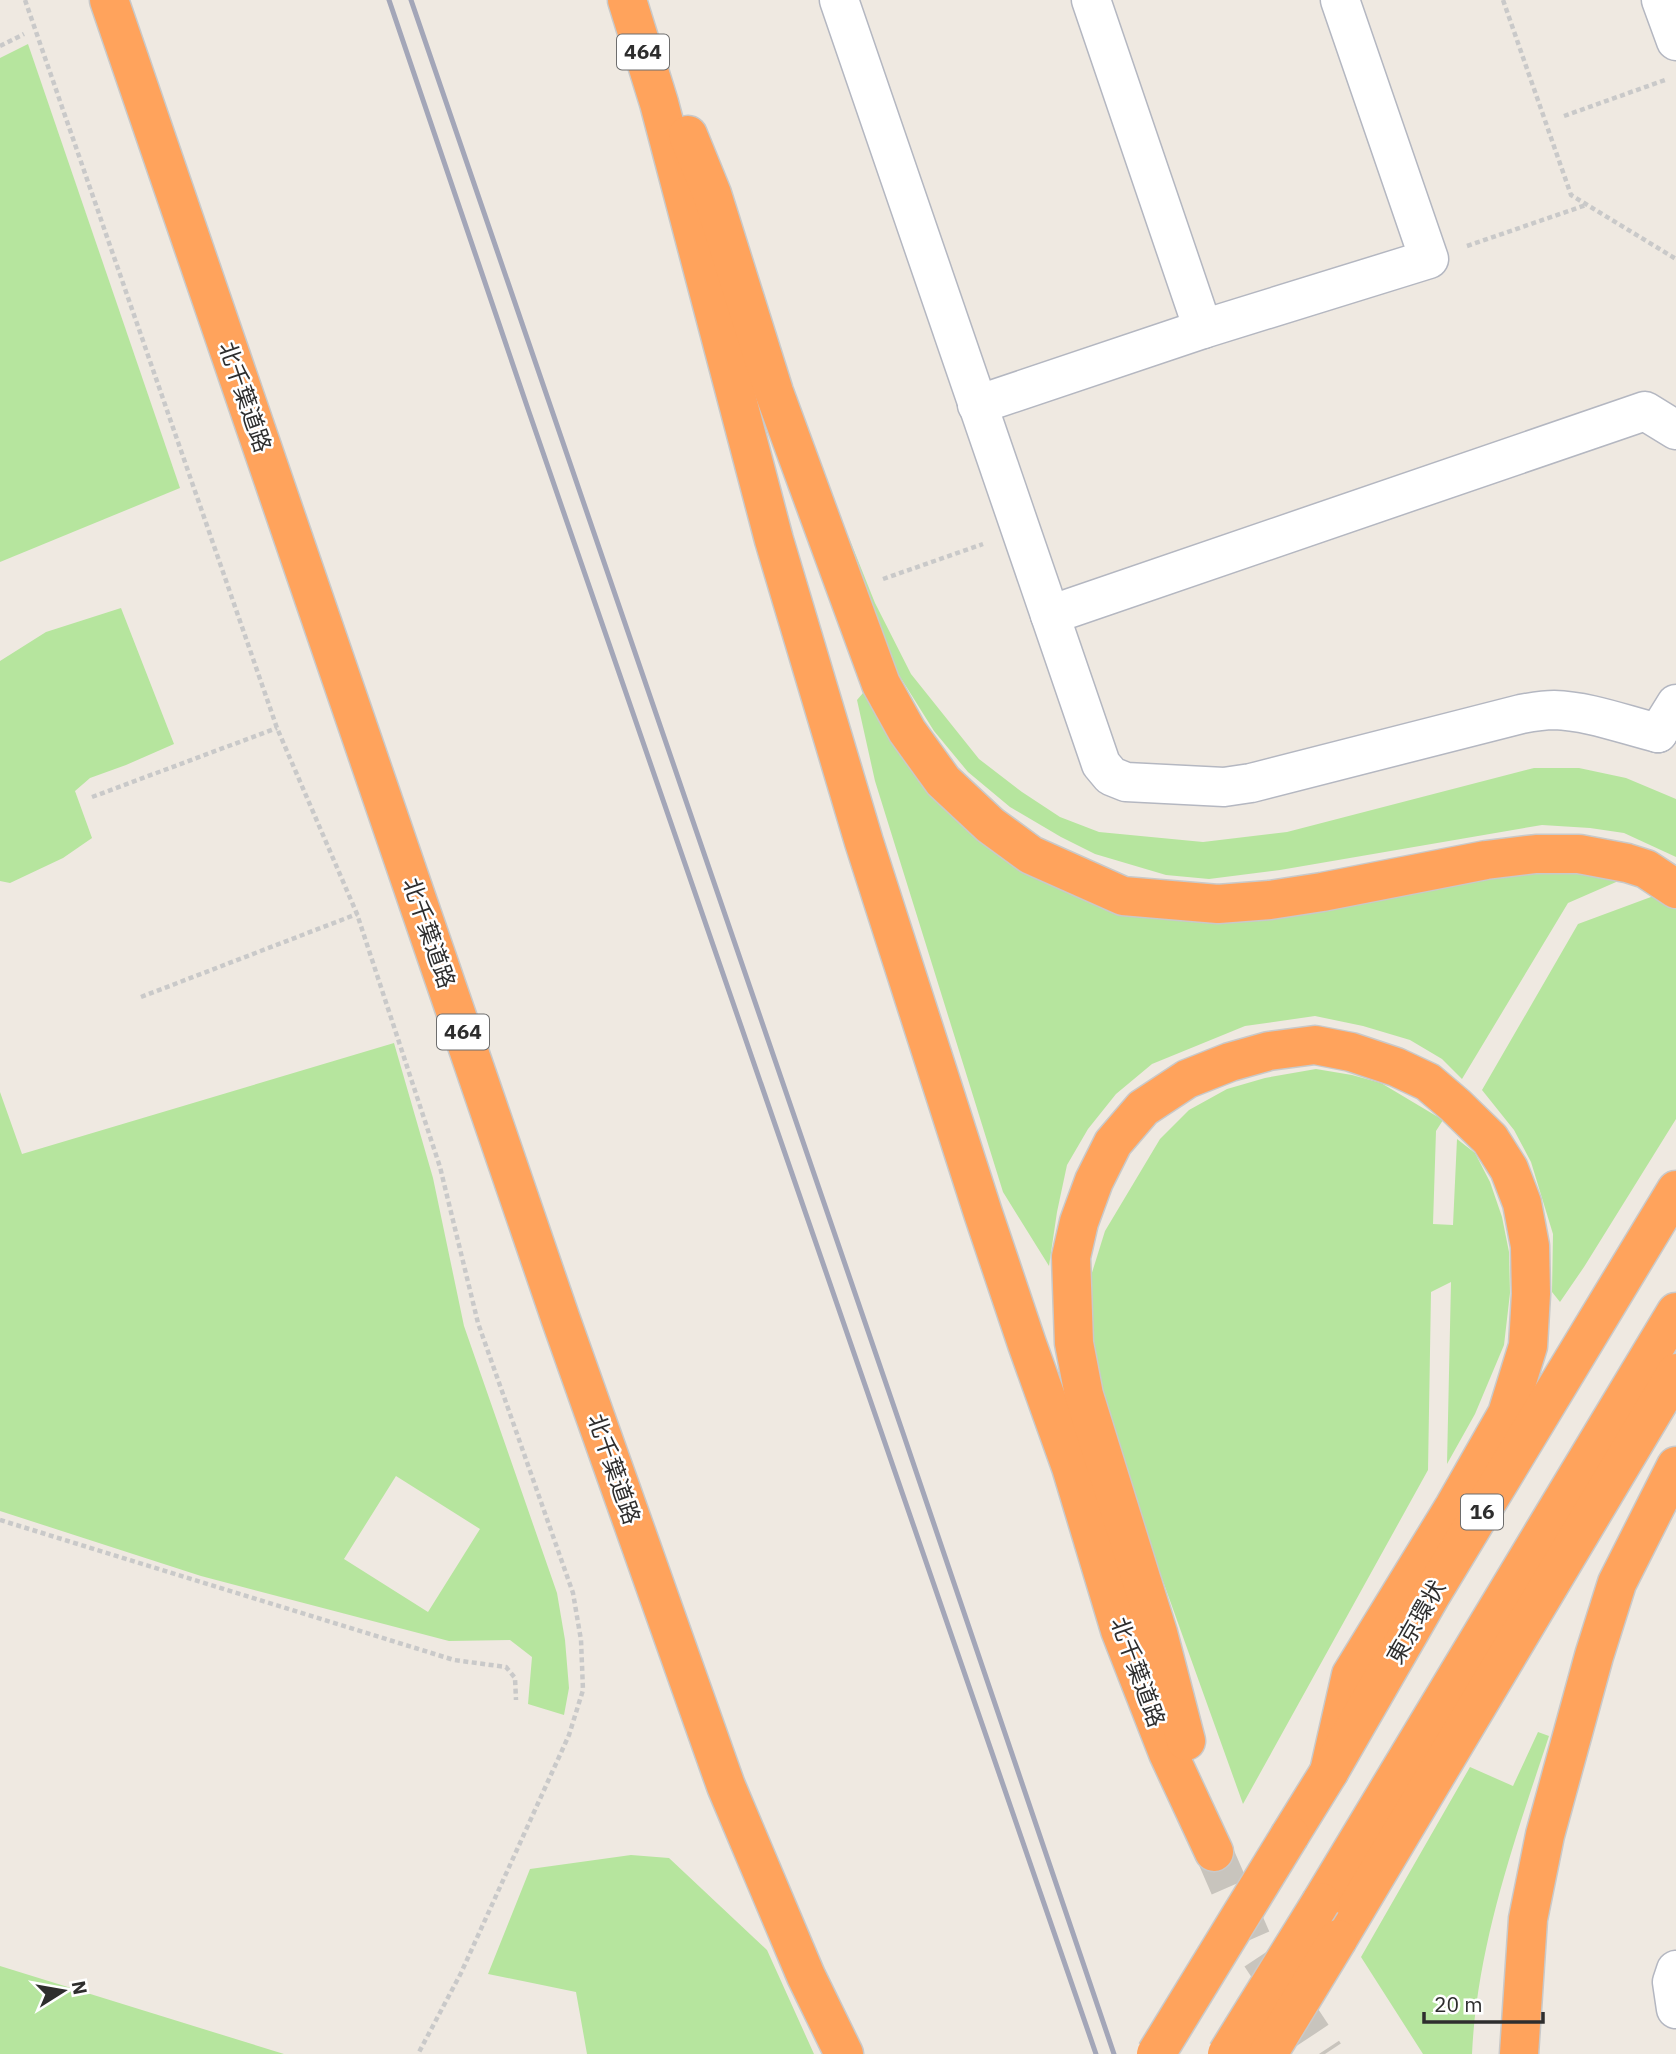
<svg xmlns="http://www.w3.org/2000/svg" width="1676" height="2054" viewBox="0 0 1676 2054" font-family="'IBM Plex Sans','Noto Sans JP',sans-serif">
  <rect width="100%" height="100%" fill="#efe9e1"/>
  <g fill="#b6e59e" fill-rule="evenodd">
    <path d="M28 44 180 488 0 562V58Z"/>
    <path d="M847 533 875 603 911 674 979 759 1022 792 1060 817 1099 832 1203 842 1287 832 1534 768H1579L1626 778 1676 799V857L1624 833 1590 828 1542 825 1280 870 1209 879 1166 875 1095 854 1061 837 1010 807 968 772 934 731 892 664Z"/>
    <path d="M121 608 174 744 126 765 90 778 75 791 92 838 63 858 10 883 0 881V661L46 632Z"/>
    <path d="M863 693 918 768 1159 918 1211 922 1539 869 1573 870 1623 879 1568 903 1462 1079 1442 1059 1410 1040 1363 1026 1315 1016 1245 1026 1152 1064 1116 1094 1088 1129 1067 1165 1057 1212 1049 1266 1003 1192 875 781 857 700Z"/>
    <path d="M1659 894 1676 906V1119L1584 1267 1560 1302 1552 1292 1553 1234 1531 1162 1514 1130 1482 1090 1578 924Z"/>
    <path d="M394 1043 433 1178 464 1326 557 1593 565 1640 569 1688 564 1715 528 1704 532 1657 510 1640 449 1641 201 1576 0 1511V1092L22 1154ZM396 1476 480 1529 428 1612 344 1559Z"/>
    <path d="M1316 1069 1352 1075 1381 1083 1443 1120 1436 1131 1433 1224 1453 1225 1457 1139 1475 1153 1490 1182 1502 1217 1509 1252 1510 1293 1504 1345 1475 1414 1447 1464 1451 1282 1431 1292 1428 1470 1243 1804 1117 1453 1089 1332 1090 1279 1105 1231 1160 1139 1189 1110 1227 1089 1265 1078Z"/>
    <path d="M1538 1732 1549 1736C1515 1839 1477 1945 1472 2054H1423L1361 1957 1470 1767 1513 1786Z"/>
    <path d="M631 1855 669 1858 767 1950 814 2054H587L576 1992 488 1974 530 1869Z"/>
    <path d="M0 1966 284 2054H0Z"/>
  </g>
  <g fill="none" stroke-linecap="round" stroke-linejoin="round">
    <path stroke="#c8c4bd" stroke-width="38" stroke-dasharray="38 19" stroke-linecap="butt" d="M1214 1852 1257 1951 1325 2054"/>
    <g stroke="#b4b7c1" stroke-width="41">
      <g id="street">
        <path d="M1091 0 1203 329"/>
        <path d="M1661 0 1676 41"/>
        <path d="M977 405 1203 329 1429 259 1340 0"/>
        <path d="M1658 733C1625 725 1589 711 1554 710 1543 710 1532 712 1521 714L1251 783 1224 787 1126 782 1111 776 1101 764 1050 615 1645 411 1676 430"/>
        <path d="M1676 1970 1672 1982 1676 2009"/>
      </g>
    </g>
    <g stroke="#b4b7c1" stroke-width="41">
      <g id="secondary">
        <path d="M839 0 1050 615"/>
        <path d="M1658 733 1676 704"/>
      </g>
    </g>
    <g stroke="#c9c9c9" stroke-width="41">
      <g id="highway">
        <path d="M109 0 561 1320 726 1786 806 1976 844 2054"/>
        <path d="M627 0 659 103 774 540 864 842 983 1213 1027 1344 1071 1467 1120 1630 1168 1753 1214 1852"/>
        <path d="M688 135 712 194 774 392 881 684 907 731 943 781 990 825 1031 855 1123 896 1218 904 1270 900 1322 892 1486 860 1536 854H1579L1627 863 1646 869 1676 889"/>
        <path d="M1186 1741 1158 1633 1084 1395 1074 1343 1071 1257 1079 1222 1094 1181 1113 1143 1143 1108 1187 1079 1230 1062 1269 1051 1315 1045 1351 1052 1396 1067 1428 1082 1455 1105 1490 1139 1509 1169 1522 1203 1530 1246 1531 1294 1528 1346 1507 1414 1454 1507 1351 1675 1329 1772"/>
        <path d="M1290 1835 1329 1772 1431 1595 1676 1190"/>
        <path d="M1321 1902 1676 1312"/>
        <path d="M1338 1939 1676 1373"/>
        <path d="M1519 2054 1528 1919 1545 1835 1594 1656 1617 1583 1676 1466"/>
      </g>
    </g>
    <g stroke="#c9c9c9" stroke-width="4.5" stroke-dasharray="5 3.5" stroke-linecap="butt">
      <path d="M25 0 277 728 357 914 440 1167 478 1323 573 1593 581 1640 583 1690 569 1735 461 1973 418 2054"/>
      <path d="M1503 0 1571 195 1676 259"/>
      <path d="M0 46 24 34"/>
      <path d="M1564 116 1665 80"/>
      <path d="M1467 246 1586 205"/>
      <path d="M883 579 983 544"/>
      <path d="M92 797 277 728"/>
      <path d="M141 997 357 914"/>
      <path d="M0 1520 454 1660 506 1667 515 1678 516 1700"/>
    </g>
    <use href="#street" stroke="#fff" stroke-width="38"/>
    <use href="#secondary" stroke="#fff" stroke-width="38"/>
    <use href="#highway" stroke="#ffa35c" stroke-width="38"/>
    <g stroke="#a3a6b8" stroke-width="5">
      <path d="M389 0 529 412 1096 2054"/>
      <path d="M411 0 903 1433 1114 2054"/>
    </g>
    <g stroke="#c9c9c9" stroke-width="41" stroke-linecap="butt">
      <g id="highway-bridge">
        <path d="M1156 2054 1290 1835"/>
        <path d="M1227 2054 1321 1902"/>
        <path d="M1268 2054 1338 1939"/>
      </g>
    </g>
    <use href="#highway-bridge" stroke="#ffa35c" stroke-width="38"/>
  </g>
  <g text-anchor="middle" stroke-width="5" stroke-linejoin="round" paint-order="stroke">
    <g fill="#fff" stroke="#6d6d6d" stroke-width="2">
      <rect x="617" y="34.5" width="52" height="35" rx="5"/>
      <rect x="437" y="1014.5" width="52" height="35" rx="5"/>
      <rect x="1461" y="1494.5" width="42" height="35" rx="5"/>
    </g>
    <g font-size="21" font-weight="bold" fill="#2e2e2e">
      <text x="643" y="59">464</text>
      <text x="463" y="1039">464</text>
      <text x="1482" y="1519">16</text>
    </g>
    <g font-size="23" fill="#2e2e2e" stroke="#fff">
      <text transform="translate(245 397) rotate(71)" y="8">北千葉道路</text>
      <text transform="translate(429 933) rotate(71)" y="8">北千葉道路</text>
      <text transform="translate(614 1469) rotate(71)" y="8">北千葉道路</text>
      <text transform="translate(1416 1622) rotate(-60)" y="8">東京環状</text>
      <text transform="translate(1138 1672) rotate(70)" y="8">北千葉道路</text>
    </g>
  </g>
  <g transform="translate(63 1991) rotate(79)" stroke="#ffffff" stroke-width="5" paint-order="stroke">
  <path d="M0-5L12 26L0 18L-12 26Z" fill="#2e2e2e"/>
  <text y="-10" font-size="19" font-weight="bold" text-anchor="middle" fill="#2e2e2e">N</text>
  </g>
  <path d="M1424 2012v10h119v-10" fill="none" stroke="#2e2e2e" stroke-width="3.5"/>
  <text x="1434" y="2012" font-size="21" fill="#2e2e2e" stroke="#ffffff" stroke-width="5" paint-order="stroke">20 m</text>
</svg>
